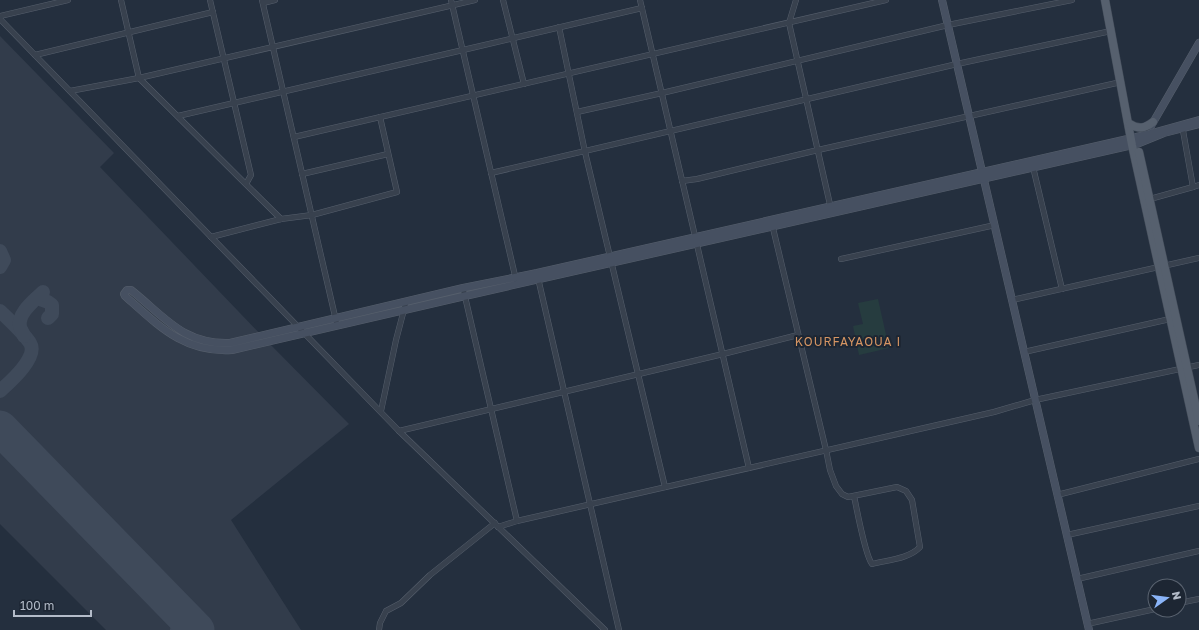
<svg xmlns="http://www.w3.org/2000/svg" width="1199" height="630" viewBox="0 0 1199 630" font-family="'Golos Text',sans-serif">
  <rect width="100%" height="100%" fill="#242f3e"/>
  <path fill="#323c4b" d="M0 36 114 153 100 167 264 338 349 424 231 520 301 630H106L0 524Z"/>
  <path fill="#263c3f" d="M878 299 889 348 859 355 853 326 863 324 858 303Z"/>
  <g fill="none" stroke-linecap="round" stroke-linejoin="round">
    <g stroke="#3f4a5a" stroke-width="14">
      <path d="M0 251 4 260 0 267"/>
      <path d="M37 298 48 302 52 305V314L48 318"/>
      <path d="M0 311C9 320 23 332 30 343 39 357 9 383 0 391"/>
      <path d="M24 336C23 333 21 330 20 327 17 313 35 300 43 292"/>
      <path d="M0 427 4 432"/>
      <path d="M177 630 187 620"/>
    </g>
    <path stroke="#3f4a5a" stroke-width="35" d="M0 428 197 630"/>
    <g stroke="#565f6c" stroke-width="6">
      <g id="street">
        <path d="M121 0 139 78 281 219"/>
        <path d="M210 0 251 175 246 184"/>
        <path d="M262 0 337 325"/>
        <path d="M451 0 516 280"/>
        <path d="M503 0 524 84"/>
        <path d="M640 0 749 468"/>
        <path d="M796 0 789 23 831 209"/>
        <path d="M263 3 275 0"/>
        <path d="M0 16 68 0"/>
        <path d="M0 19 399 431 605 630"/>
        <path d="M559 27 585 152 665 487"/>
        <path d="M35 55 213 12"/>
        <path d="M70 91 139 78 475 0"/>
        <path d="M577 112 662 93 948 25 1072 0"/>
        <path d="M178 116 463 50 642 8"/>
        <path d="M1182 125 1193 187 1199 185"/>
        <path d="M294 137 886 0"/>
        <path d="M1033 167 1062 289"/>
        <path d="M491 173 957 64 1111 31"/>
        <path d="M302 174 388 154"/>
        <path d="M682 181 697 179 818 150 1121 82"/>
        <path d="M1150 199 1193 187"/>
        <path d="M772 224 826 450 830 470 836 486 842 494 848 497 897 487 906 491 912 500 920 547C909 559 887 560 872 564 865 555 857 510 854 496"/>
        <path d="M211 237 281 219 312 215 397 192 380 117"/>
        <path d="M841 259 995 225"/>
        <path d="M538 278 619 630"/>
        <path d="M463 288 517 521 498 527"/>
        <path d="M1012 300 1199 258"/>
        <path d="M1024 352 1170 319"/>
        <path d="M381 411 396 340 406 302"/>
        <path d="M399 431 723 354 798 335"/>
        <path d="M1057 495 1199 459"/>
        <path d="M517 521 994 412 1035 400 1199 365"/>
        <path d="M1067 535 1199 506"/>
        <path d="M1077 579 1199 551"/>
        <path d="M1179 603 1199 599"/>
        <path d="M1087 624 1155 609"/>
        <path d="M379 630 380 623 386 611 401 603 430 575 495 523"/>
      </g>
    </g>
    <g stroke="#565f6c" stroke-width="8">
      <g id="secondary">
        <path d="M942 0 1089 630"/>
        <path d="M1199 120 1145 135 537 273 463 288 230 343C183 345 164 316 131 290H127L124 294 125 296C159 326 184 353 232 350L465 296 1137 144 1164 133 1199 124"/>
        <path d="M1151 126 1199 43"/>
      </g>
    </g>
    <g stroke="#414a57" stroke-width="9">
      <g id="primary">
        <path d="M1105 0 1132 145 1199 448"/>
        <path d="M1130 124C1139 130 1145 128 1153 122"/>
        <path d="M1139 152 1199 421"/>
      </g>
    </g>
    <use href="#street" stroke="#38414e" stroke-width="5"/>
    <use href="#secondary" stroke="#465061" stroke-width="7"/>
    <use href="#primary" stroke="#56606e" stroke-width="8"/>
  </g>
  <g text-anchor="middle" stroke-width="4" stroke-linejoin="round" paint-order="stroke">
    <g font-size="12" letter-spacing="1" fill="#d59563" stroke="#1d2633">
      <text x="848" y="346">KOURFAYAOUA I</text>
    </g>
  </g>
  <g transform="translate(1167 598) rotate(76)"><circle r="19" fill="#1d2633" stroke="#59626f"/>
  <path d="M0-3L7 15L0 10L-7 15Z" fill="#8ab4f8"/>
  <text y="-6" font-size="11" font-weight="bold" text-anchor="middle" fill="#b4bcc9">N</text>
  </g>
  <path d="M14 610v6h77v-6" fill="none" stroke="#b4bcc9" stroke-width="2"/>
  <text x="20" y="610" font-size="12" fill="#b4bcc9" stroke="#1d2633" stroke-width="3" paint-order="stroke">100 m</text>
</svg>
